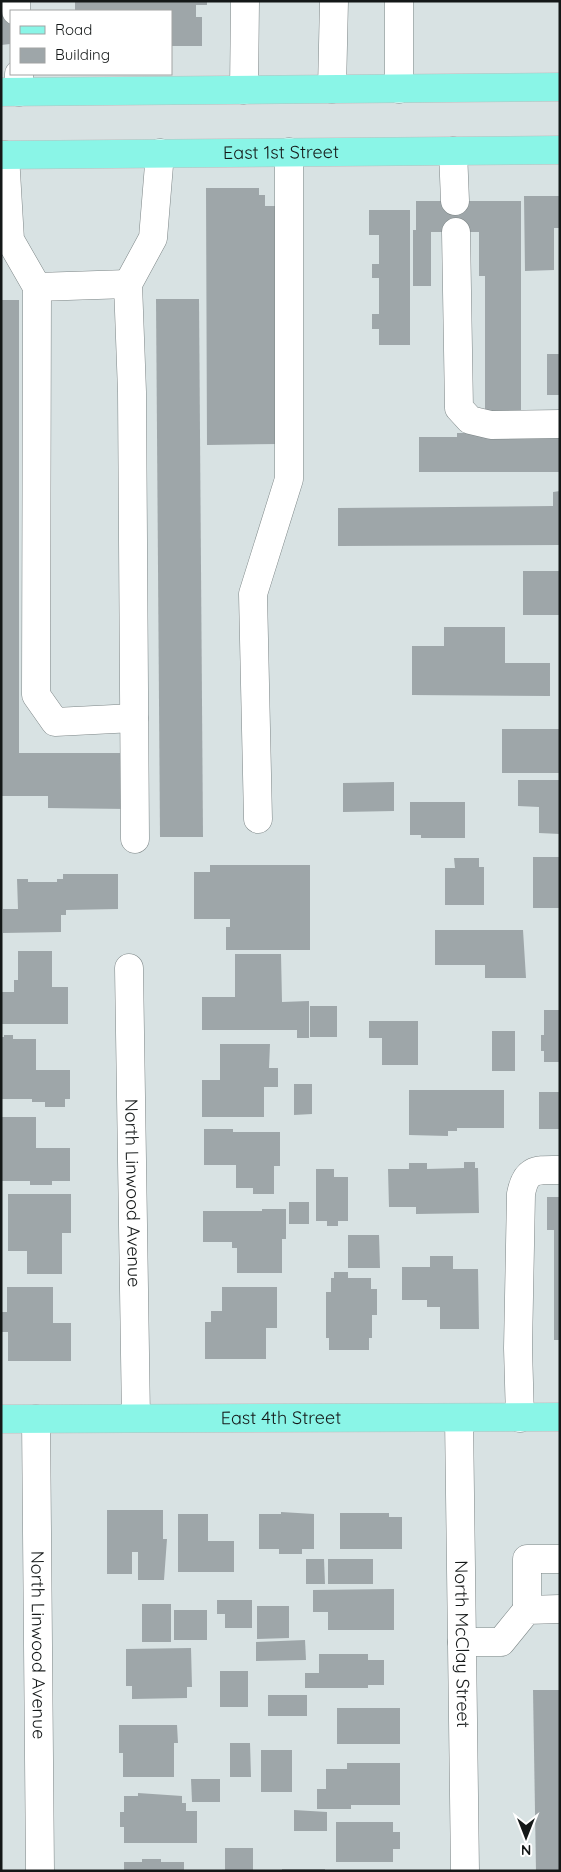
<svg xmlns="http://www.w3.org/2000/svg" width="561" height="1872" viewBox="0 0 561 1872" font-family="Quicksand,sans-serif">
  <rect width="100%" height="100%" fill="#d8e2e3"/>
  <g fill="#9ea6a9">
    <path d="M1 1H10V44L1 45Z"/>
    <path d="M75 1H207V5H196V17H202V46H171V11H75Z"/>
    <path d="M206 188H259V195H265V206H277L278 444 207 445Z"/>
    <path d="M524 196H560V228H554V270L525 271Z"/>
    <path d="M416 201H521V414H485V276H479V232H431V286H413V230H416Z"/>
    <path d="M369 210H410V345H379V329H372V314H379V278H372V264H379V235H369Z"/>
    <path d="M156 299H199L203 837H160Z"/>
    <path d="M1 300H19V753H127V809L48 808V796H1Z"/>
    <rect x="547" y="354" width="13" height="41"/>
    <path d="M457 433H560V472H419V437H457Z"/>
    <path d="M560 491V545L338 546V508L553 506V492Z"/>
    <rect x="523" y="571" width="37" height="44"/>
    <path d="M444 627H505V663H550V696L412 695V646H444Z"/>
    <rect x="502" y="729" width="58" height="44"/>
    <path d="M518 780H560V834L539 833V807L518 806Z"/>
    <path d="M394 782V811L343 812V783Z"/>
    <path d="M410 802H465V838H421V835H410Z"/>
    <rect x="533" y="857" width="27" height="51"/>
    <path d="M454 858H479V867H484V905H445V868H455Z"/>
    <path d="M210 865H310V950H226V927H230V919H194V872H210Z"/>
    <path d="M63 874H118V909L66 910V915H61V932L3 933V909H18L17 879H28V882H57V879H63Z"/>
    <path d="M435 930H523L526 978H485V965H435Z"/>
    <path d="M18 951H52V987H68V1024H2V992H14V980H18Z"/>
    <path d="M235 954H281L282 1002 309 1001V1038H297V1030H202V997H235Z"/>
    <rect x="310" y="1006" width="27" height="31"/>
    <path d="M544 1010H560V1062H544V1051H541V1035H544Z"/>
    <path d="M369 1021H418V1065H382V1038H369Z"/>
    <rect x="492" y="1031" width="23" height="40"/>
    <path d="M4 1035H13V1039H36V1070H70V1099H65V1107H45V1102H32V1099H1V1037H4Z"/>
    <path d="M220 1044H270L269 1068H278V1087H264V1117H202V1080H220Z"/>
    <path d="M294 1084H312V1114L294 1115Z"/>
    <path d="M409 1090H504V1128H457V1131H448V1136L409 1135Z"/>
    <rect x="539" y="1092" width="21" height="37"/>
    <path d="M1 1117H36V1148H70V1181H52V1185H30V1181H1Z"/>
    <path d="M204 1129H233V1132H280V1166H274V1194H253V1188H236V1165H204Z"/>
    <path d="M464 1162H475V1168H478L479 1213 416 1214V1207H389L388 1169H409V1163H427V1169L464 1168Z"/>
    <path d="M316 1169H334V1177H348V1221H338V1226H327V1221H316Z"/>
    <path d="M8 1194H71V1233H62V1274H27V1251H8Z"/>
    <path d="M547 1197H560V1340H554V1230H547Z"/>
    <rect x="289" y="1202" width="20" height="22"/>
    <path d="M262 1209H286V1239H282V1273H237V1248H232V1242H203V1211H262Z"/>
    <path d="M348 1235H379L380 1268H348Z"/>
    <path d="M430 1256H453V1269H478L479 1329H440V1307H427V1300H402V1267H430Z"/>
    <path d="M334 1272H348V1278H371V1289H377V1315H372V1338H369V1350H329V1338H326V1292H331V1278H334Z"/>
    <path d="M7 1287H53V1323H71V1361H8V1332H2V1312H7Z"/>
    <path d="M222 1287H277V1328H266V1359H205V1322H211V1311H222Z"/>
    <path d="M107 1510H163V1539H167L164 1580H138V1552H132V1574H107Z"/>
    <path d="M281 1512 314 1514V1549H302V1554H279V1549H259V1514H281Z"/>
    <path d="M340 1513H389V1517H402V1549H340Z"/>
    <path d="M178 1514H208V1541H234V1572H178Z"/>
    <path d="M306 1559H324L325 1584H306Z"/>
    <rect x="328" y="1559" width="45" height="25"/>
    <path d="M394 1589V1630H328V1612H313V1590Z"/>
    <path d="M217 1600H252V1628H225V1614H217Z"/>
    <rect x="142" y="1604" width="29" height="38"/>
    <path d="M257 1606H289V1638L257 1639Z"/>
    <rect x="174" y="1610" width="33" height="30"/>
    <path d="M305 1640 306 1660 256 1661V1642Z"/>
    <path d="M191 1648 192 1687H187V1698L132 1699V1686H126V1649Z"/>
    <path d="M319 1654H368V1660H384V1685H368V1688H305V1673H319Z"/>
    <rect x="220" y="1671" width="28" height="36"/>
    <path d="M533 1690H560V1871H536Z"/>
    <rect x="268" y="1695" width="39" height="21"/>
    <rect x="337" y="1708" width="63" height="36"/>
    <path d="M119 1725H177L178 1743H174V1777H123V1753H119Z"/>
    <path d="M230 1743H250L251 1777H230Z"/>
    <rect x="261" y="1750" width="31" height="42"/>
    <path d="M347 1763H400V1805H351V1809H317V1789H326V1769H347Z"/>
    <path d="M191 1779H220V1802H192Z"/>
    <path d="M138 1793 182 1796V1803H186V1811H197V1843H124V1827H120V1812H124V1796H138Z"/>
    <path d="M294 1810 327 1812V1831H294Z"/>
    <path d="M336 1822H393V1832H400V1849H393V1862H336Z"/>
    <rect x="225" y="1848" width="28" height="23"/>
    <path d="M142 1859H161V1862H184V1871H124V1862H142Z"/>
    <rect x="282" y="1869" width="43" height="2"/>
  </g>
  <g fill="none" stroke-linecap="round" stroke-linejoin="round">
    <g stroke="#7c8586" stroke-width="29">
      <g id="minor">
        <path d="M16 1V11"/>
        <path d="M399 1V89"/>
        <path d="M19 74V92"/>
        <path d="M332 89 334 1"/>
        <path d="M244 90 245 1"/>
        <path d="M453 151 455 201"/>
        <path d="M5 155 10 240 37 287 36 695 55 722 134 718"/>
        <path d="M456 232 459 408 470 420 491 425 560 424"/>
        <path d="M37 287 128 284"/>
        <path d="M258 819 253 594 289 479V152"/>
        <path d="M135 839 132 392 128 284 153 238 160 153"/>
        <path id="s1" d="M129 968 136 1418"/>
        <path id="s2" d="M459 1418 465 1871"/>
        <path d="M520 1418 518 1348 521 1194C526 1168 536 1170 560 1170"/>
        <path id="s3" d="M36 1419 40 1871"/>
        <path d="M527 1610V1559H560"/>
        <path d="M462 1642H501L527 1610 560 1609"/>
      </g>
    </g>
    <g stroke="#bdbebe" stroke-width="29">
      <g id="major">
        <path d="M1 92 560 87"/>
        <path id="s4" d="M1 155 560 150"/>
        <path id="s5" d="M1 1419 560 1417"/>
      </g>
    </g>
    <use href="#minor" stroke="#fff" stroke-width="28"/>
    <use href="#major" stroke="#8af5e7" stroke-width="28"/>
  </g>
  <g text-anchor="middle" stroke-width="4" stroke-linejoin="round" paint-order="stroke">
    <g font-size="18" fill="#141818" stroke="#fff">
      <text dy="6" stroke="none"><textPath href="#s4" startOffset="280">East 1st Street</textPath></text>
      <text dy="6" stroke="none"><textPath href="#s1" startOffset="225">North Linwood Avenue</textPath></text>
      <text dy="6" stroke="none"><textPath href="#s5" startOffset="280">East 4th Street</textPath></text>
      <text dy="6" stroke="none"><textPath href="#s2" startOffset="226">North McClay Street</textPath></text>
      <text dy="6" stroke="none"><textPath href="#s3" startOffset="226">North Linwood Avenue</textPath></text>
    </g>
  </g>
  <rect width="561" height="1872" fill="none" stroke="#141818" stroke-width="5"/>
  <rect x="10" y="10" width="162" height="65" fill="#ffffff" stroke="#a1a3a3"/>
  <rect x="20" y="26" width="25" height="8" fill="#8af5e7" stroke="#a1a3a3"/>
  <text x="55" y="35" font-size="15" fill="#141818">Road</text>
  <rect x="20" y="48" width="25" height="15" fill="#9ea6a9" stroke="#a1a3a3"/>
  <text x="55" y="60" font-size="15" fill="#141818">Building</text>
  <g transform="translate(526 1837) rotate(180)" stroke="#ffffff" stroke-width="4" paint-order="stroke">
  <path d="M0-4L9 19L0 12L-9 19Z" fill="#141818"/>
  <text y="-8" font-size="14" font-weight="bold" text-anchor="middle" fill="#141818">N</text>
  </g>
</svg>
